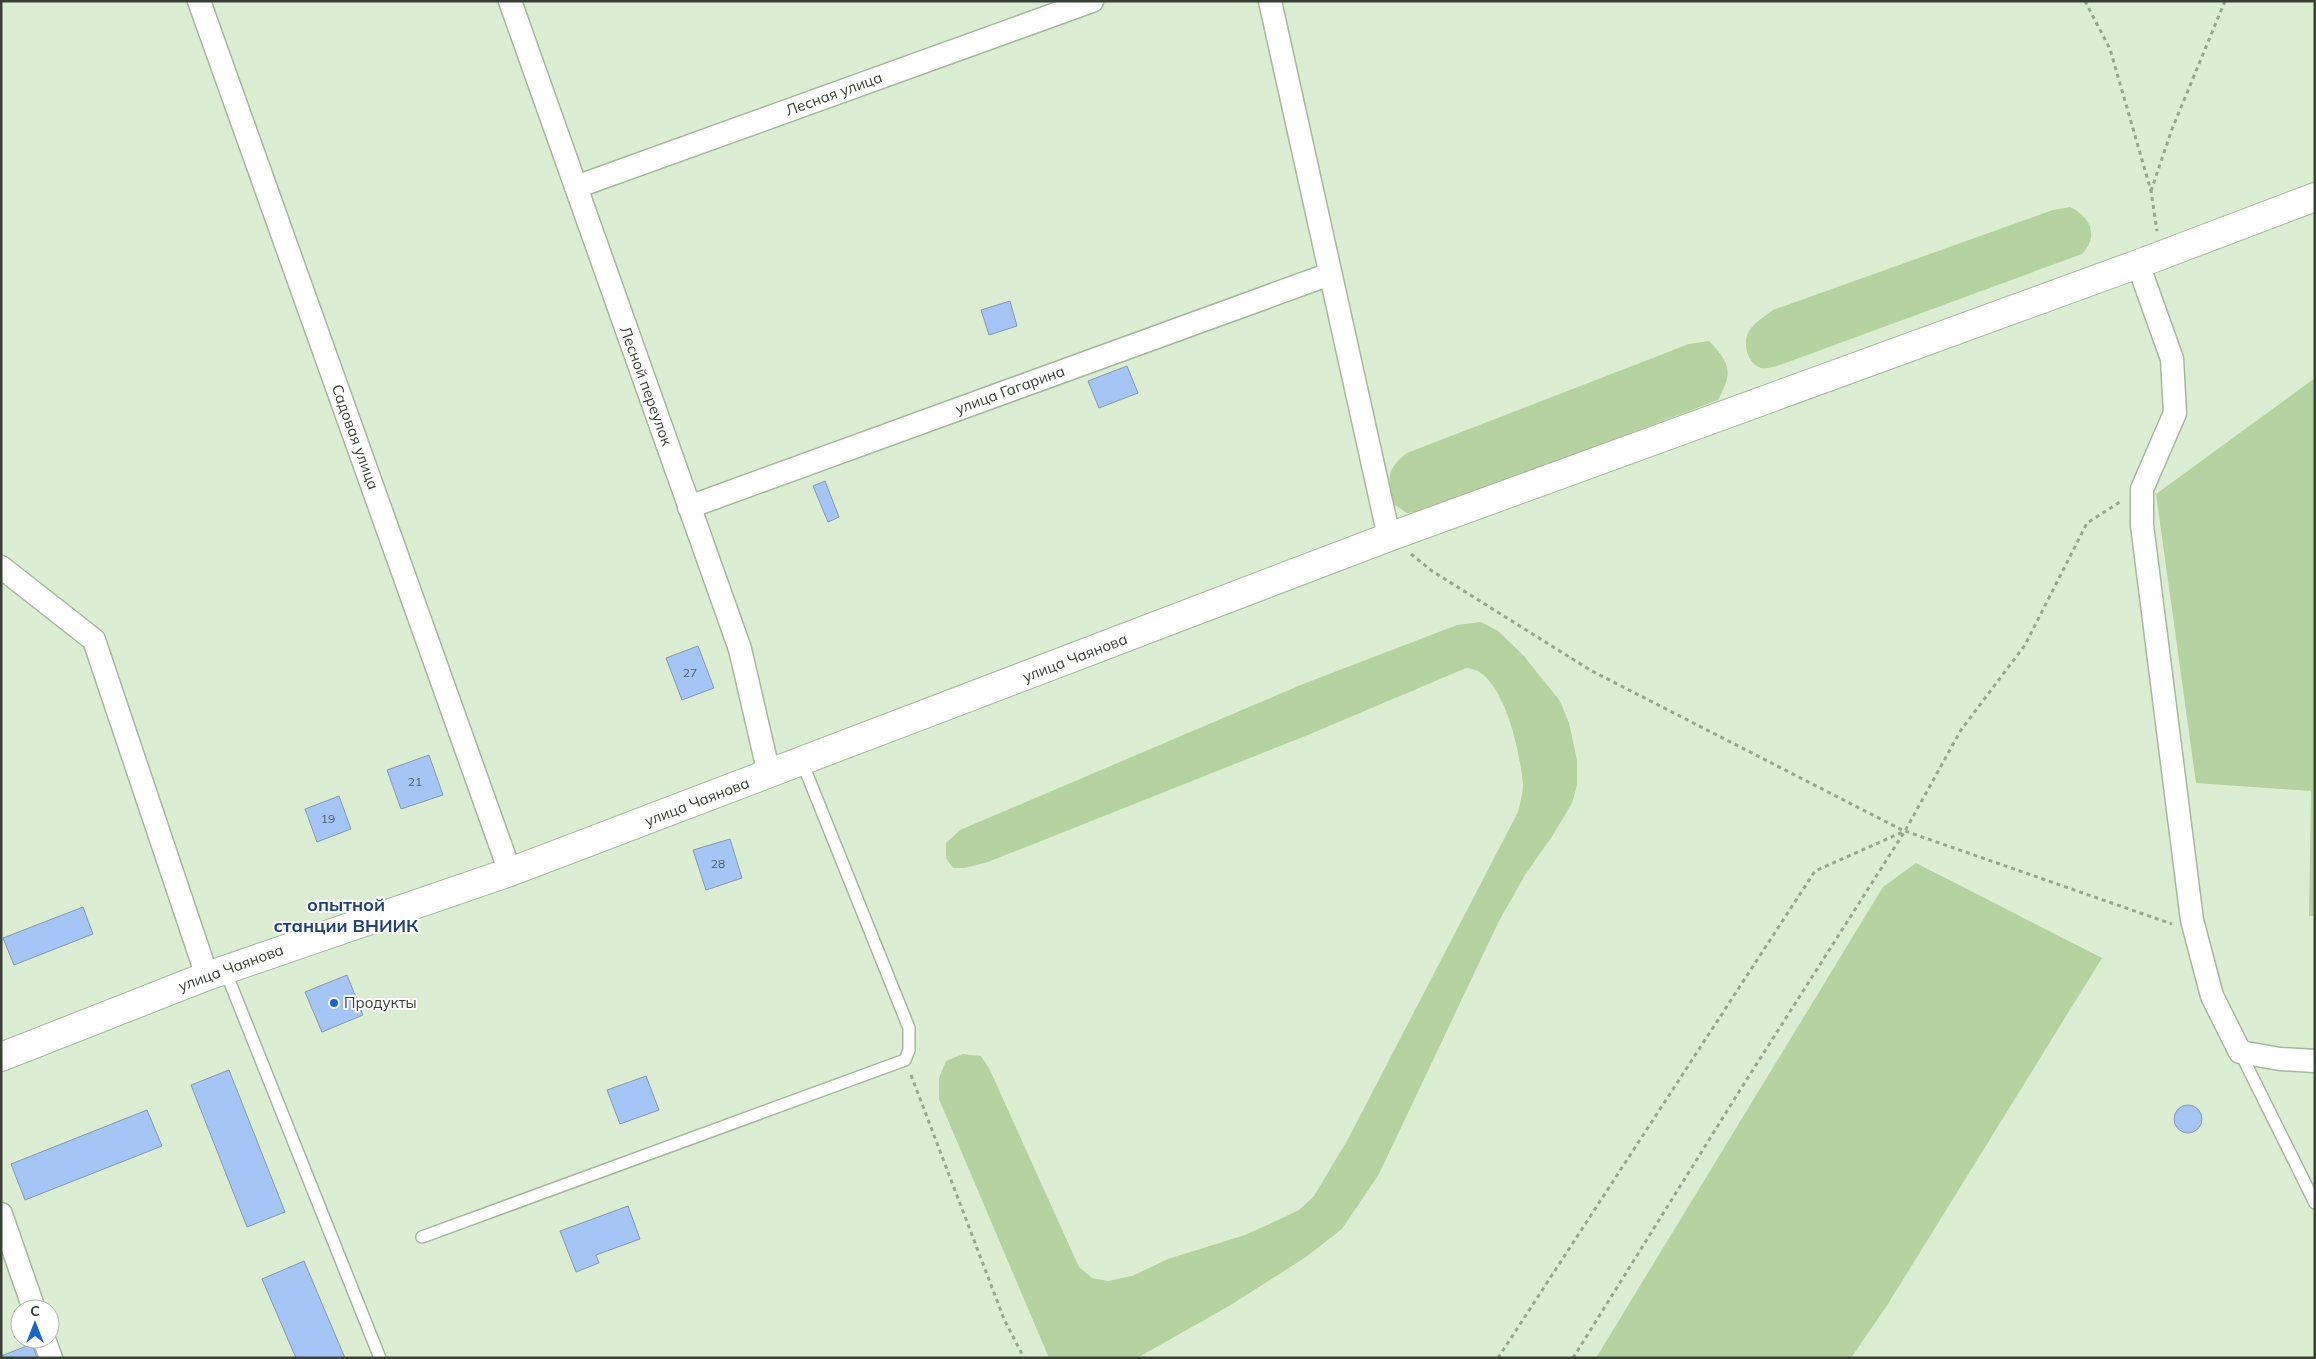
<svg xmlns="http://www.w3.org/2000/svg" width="2316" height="1359" viewBox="0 0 2316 1359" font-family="Mulish,sans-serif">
  <rect width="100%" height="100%" fill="#dceed2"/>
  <g fill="#b4d3a1">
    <path d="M2070 207C2091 217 2099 236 2082 254L1777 366C1772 367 1766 369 1761 368 1747 364 1742 342 1749 331 1755 322 1765 316 1773 310L2053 210Z"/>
    <path d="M1709 341C1731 364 1733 372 1718 400L1428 510 1407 513 1392 503C1389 477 1385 470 1407 453L1689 344Z"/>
    <path d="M2315 378V916H2309L2311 791 2196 783 2156 494Z"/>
    <path d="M1481 622 1498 631 1523 655 1560 701 1569 723 1577 760V785L1572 803 1553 835 1525 875 1499 921 1379 1174 1342 1229 1306 1257 1229 1306 1137 1358H1049L939 1099V1078L946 1061 963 1054 981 1056 989 1068 1079 1267 1092 1278 1108 1281 1132 1276 1168 1259 1245 1235 1276 1221 1299 1210 1314 1196 1348 1139 1518 812C1520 803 1523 794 1523 785 1521 755 1503 668 1466 668L1308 735 988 862 965 868H953L946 858V843L960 830 1303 684 1457 625Z"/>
    <path d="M1916 863 2102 958 1888 1304 1851 1358H1596L1883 887Z"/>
  </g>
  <g fill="#a4c5f6" stroke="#8798b1">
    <path d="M1010 301 1017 326 989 335 981 310Z"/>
    <path d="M1127 366 1138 393 1099 408 1088 381Z"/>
    <path d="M825 481 839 517 828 522 813 486Z"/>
    <path d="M698 646 714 688 682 700 666 658Z"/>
    <path d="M429 755 443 795 401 809 387 770Z"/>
    <path d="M339 796 351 829 317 842 305 809Z"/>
    <path d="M730 839 742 878 706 890 693 850Z"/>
    <path d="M83 907 93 934 14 965 3 938Z"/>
    <path d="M347 975 363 1015 322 1032 305 992Z"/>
    <path d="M229 1070 285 1212 247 1227 191 1085Z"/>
    <path d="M646 1076 659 1110 620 1124 607 1090Z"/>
    <circle cx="2188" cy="1119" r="14"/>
    <path d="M147 1110 162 1146 25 1200 11 1164Z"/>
    <path d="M628 1206 640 1239 596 1255 599 1263 576 1272 560 1231Z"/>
    <path d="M304 1261 345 1358H296L262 1279Z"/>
    <path d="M32 1344 37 1358H1V1356Z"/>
  </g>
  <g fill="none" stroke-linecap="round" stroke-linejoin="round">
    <g stroke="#a6b79d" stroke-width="14">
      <g id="service">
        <path d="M225 970 380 1358"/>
        <path d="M2240 1052 2315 1203"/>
        <path d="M422 1237 905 1060 909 1050V1028L802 762"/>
      </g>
    </g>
    <g stroke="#a6b79d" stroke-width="25">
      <g id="minor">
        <path d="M199 1 510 872"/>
        <path d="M510 1 740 649 769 774"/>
        <path d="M1270 1 1389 537"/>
        <path d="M576 187 1092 1"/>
        <path d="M2138 264 2172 359 2175 413 2142 489V525L2192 920 2212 996 2240 1052 2280 1059 2315 1061"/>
        <path d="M689 507 1330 274"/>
        <path d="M1 567 94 640 207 976"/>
        <path d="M1 1214 34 1309"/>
        <path d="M44 1339 51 1358"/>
      </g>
    </g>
    <g stroke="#a6b79d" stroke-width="30">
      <path id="tertiary" d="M1 1057 207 976 510 872 1389 537 2138 264 2315 197"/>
    </g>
    <g stroke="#99a691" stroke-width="3" stroke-dasharray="4 4" stroke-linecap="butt">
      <path d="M2085 1 2110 49 2151 191 2157 231"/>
      <path d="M2151 191 2172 129 2225 1"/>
      <path d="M1411 554 1432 571 1590 670 1904 831"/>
      <path d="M911 1075 1004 1319 1024 1358"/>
      <path d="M1498 1358 1815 871 1905 831 2172 924"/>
      <path d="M1573 1358 1742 1087 1905 831 1961 730 2025 645 2087 523 2120 502"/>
    </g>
    <use href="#service" stroke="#fff" stroke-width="11"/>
    <use href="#minor" stroke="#fff" stroke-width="22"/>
    <use href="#tertiary" stroke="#fff" stroke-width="28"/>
  </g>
  <circle fill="#1766d0" stroke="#fff" stroke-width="2" cx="334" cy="1003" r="5"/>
  <g text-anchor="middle" stroke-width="4" stroke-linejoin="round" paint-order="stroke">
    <g font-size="12" fill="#536064">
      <text x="690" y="677">27</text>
      <text x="415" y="786">21</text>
      <text x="328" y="823">19</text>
      <text x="718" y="868">28</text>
    </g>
    <g font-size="15" fill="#383f34" stroke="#fff">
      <text transform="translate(834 94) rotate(-20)" y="5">Лесная улица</text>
      <text transform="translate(646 386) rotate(70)" y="5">Лесной переулок</text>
      <text transform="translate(1010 390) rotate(-20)" y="5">улица Гагарина</text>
      <text transform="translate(355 437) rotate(70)" y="5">Садовая улица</text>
      <text transform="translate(1075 658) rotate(-21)" y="5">улица Чаянова</text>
      <text transform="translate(697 802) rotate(-21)" y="5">улица Чаянова</text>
      <text transform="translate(231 968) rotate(-20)" y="5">улица Чаянова</text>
    </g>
    <g font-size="15" fill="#383f34" stroke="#fff" text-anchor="start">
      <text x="344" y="1008">Продукты</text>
    </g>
    <g font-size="18" font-weight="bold" fill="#1e4278" stroke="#fff">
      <text x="346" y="911">опытной<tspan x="346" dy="21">станции ВНИИК</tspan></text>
    </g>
  </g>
  <rect width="2316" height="1359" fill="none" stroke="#383f34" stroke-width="5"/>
  <g transform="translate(35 1324)"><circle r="24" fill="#ffffff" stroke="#afb2ae"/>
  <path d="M0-4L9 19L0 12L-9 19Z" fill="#1766d0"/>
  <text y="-8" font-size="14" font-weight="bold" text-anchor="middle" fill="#383f34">С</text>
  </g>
</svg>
